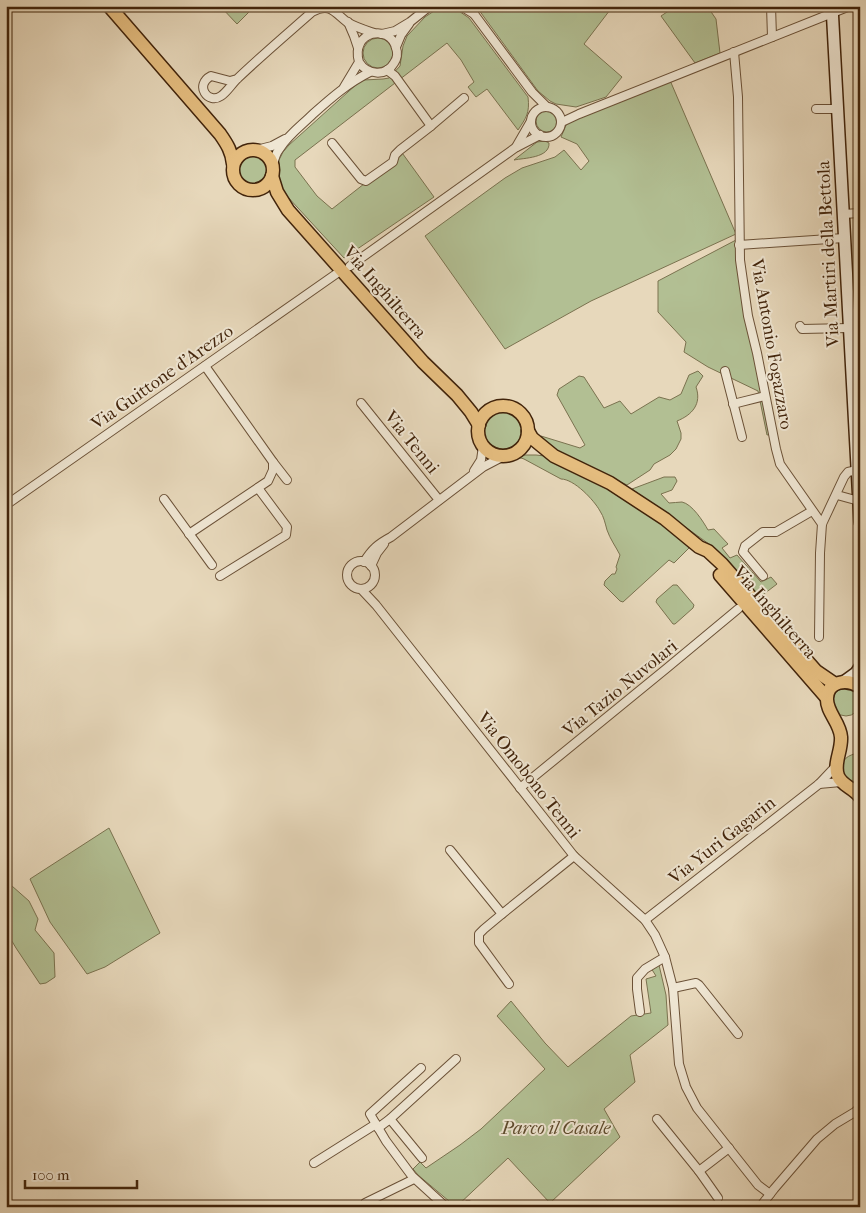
<svg xmlns="http://www.w3.org/2000/svg" width="866" height="1213" viewBox="0 0 866 1213" font-family="'IM FELL French Canon',serif">
  <rect width="100%" height="100%" fill="#e7d8bb"/>
  <filter id="stains"><feTurbulence type="fractalNoise" baseFrequency=".004" numOctaves="4"/><feColorMatrix values="0 0 0 0 .2 0 0 0 0 .09 0 0 0 0 .02 0 0 0 .5 -.17"/></filter>
  <radialGradient id="worn" r=".72"><stop offset=".6" stop-color="#630" stop-opacity="0"/><stop offset="1" stop-color="#630" stop-opacity=".3"/></radialGradient>
  <g fill="#b2bf93" stroke="#7a724f">
    <path d="M220 6H255L237 24Z"/>
    <path d="M443 6 453 7 469 18 528 97C530 113 526 118 518 130L487 89 476 97 468 87 474 82 461 60 447 43 295 160V167L317 196 332 209 392 162 400 150 434 197 344 258 286 195 279 182V160L283 152 289 145 358 83 364 80 383 79 389 78 400 66 403 46 407 36 425 17 437 9Z"/>
    <path d="M476 6H613L584 44 622 77 606 97 576 107 556 104 550 101 538 91Z"/>
    <path d="M676 6H707L716 19 720 53 695 63 661 16Z"/>
    <circle cx="378" cy="53" r="15"/>
    <path d="M669 78 736 234 591 301 505 349 425 236 505 178 522 168 555 157 564 150 581 170 589 161 577 144 561 137 567 123Z"/>
    <circle cx="547" cy="121" r="11"/>
    <path d="M545 141 549 143C550 158 524 158 514 160L537 142Z"/>
    <circle cx="252" cy="170" r="15"/>
    <path d="M736 240H739L740 260 773 434 767 435 758 391 708 367 684 352 686 342 658 312V281Z"/>
    <path d="M698 371 703 376 696 387C702 404 692 415 677 421L681 433V439L676 449 670 455 654 464 650 470 627 485 557 452 543 442 541 436 580 448 585 445 557 395 559 389 579 376 584 377 604 408 620 401 631 414 659 397 670 400 681 394 689 375Z"/>
    <circle cx="503" cy="430" r="19"/>
    <path d="M525 455H536L545 456 605 486 640 508 689 545V548L674 563 669 560 623 602 620 601 604 585 605 581 612 574H615L617 569 616 567 620 555C616 547 610 539 607 530 605 523 604 517 600 511 594 500 574 479 561 479L524 459 521 458 506 461Z"/>
    <path d="M664 477H675L677 481 672 490 661 494 669 503C673 503 678 502 682 502 692 504 703 521 708 530L714 529 728 544 722 548 730 558 737 555 761 582 771 577 777 584 760 597 716 549 632 489Z"/>
    <path d="M673 585H677L694 605 693 608 675 624H673L656 602 657 599Z"/>
    <circle cx="846" cy="702" r="14"/>
    <path d="M854 754 860 755V781C852 783 849 780 843 775 841 764 842 758 854 754Z"/>
    <path d="M109 828 160 933 105 967 87 974 50 922 30 879Z"/>
    <path d="M12 886 29 901 38 919 35 930 54 953 55 977 46 983 40 984 16 948 6 931V890Z"/>
    <path d="M659 965 666 995 668 1025 630 1055 635 1082 604 1109 620 1137 550 1203 508 1158 456 1207 418 1175 413 1169 420 1162 426 1168 460 1145 481 1129 545 1069 497 1016 511 1001 545 1043 568 1067 631 1016 651 1013 646 979 656 976 651 968Z"/>
  </g>
  <g fill="none" stroke-linecap="round" stroke-linejoin="round">
    <g stroke="#6b5137" stroke-width="10">
      <g id="street">
        <path d="M461 6 474 14"/>
        <path d="M470 6 474 14 532 92 547 107"/>
        <path d="M771 6 772 37"/>
        <path d="M348 22 354 36 358 48"/>
        <path d="M382 34 395 31 410 22 430 6"/>
        <path d="M396 47 401 35 409 24"/>
        <path d="M734 52 738 97 740 260 748 316 757 353 776 449 780 464 822 524"/>
        <path d="M387 70 395 76 431 126 464 98"/>
        <path d="M237 79 230 81 211 76C194 85 208 105 221 96 227 92 231 85 237 79 261 56 287 34 312 12 330 2 334 12 347 22 355 27 365 30 374 33"/>
        <path d="M344 87 359 62C350 31 390 23 396 48 398 53 397 59 394 63 386 77 367 75 359 62"/>
        <circle cx="546" cy="122" r="15"/>
        <path d="M816 109H837"/>
        <path d="M562 122 579 114 850 6"/>
        <path d="M332 143 361 179 366 181 393 162 395 155 400 150 431 126"/>
        <path d="M516 147 531 121"/>
        <path d="M256 150 272 146 285 139"/>
        <path d="M273 166C274 159 276 153 280 148 289 134 302 125 313 114 331 98 348 83 370 72"/>
        <path d="M843 214 860 213"/>
        <path d="M739 245 844 238"/>
        <path d="M350 266 515 148 540 135"/>
        <path d="M800 326 802 329 849 328"/>
        <path d="M725 371 742 437"/>
        <path d="M361 403 439 500"/>
        <path d="M733 404 765 396"/>
        <path d="M273 462 287 480"/>
        <path d="M474 471 481 460 483 446"/>
        <path d="M837 495 859 501"/>
        <path d="M164 499 212 565"/>
        <path d="M6 505 336 274"/>
        <path d="M189 534 268 481 273 470V462L205 366"/>
        <circle cx="361" cy="575" r="14"/>
        <path d="M364 562C372 549 378 544 391 537L483 467 504 456"/>
        <path d="M371 566 377 553 384 544"/>
        <path d="M220 576 286 535 287 527 258 488"/>
        <path d="M763 576 743 552 745 546 763 532H776L812 511"/>
        <path d="M361 589 376 605 574 856 645 920 655 935 665 957 673 988 679 1064 686 1087 697 1108 758 1185 770 1194"/>
        <path d="M819 637 820 553 822 524 844 477 848 472 857 470"/>
        <path d="M819 784 841 782"/>
        <path d="M520 788 667 668 738 609"/>
        <path d="M450 850 502 914"/>
        <path d="M645 920 819 784 836 766"/>
        <path d="M509 984 479 943V934L484 929 502 914 574 856"/>
        <path d="M673 988 696 983 699 985 738 1034"/>
        <path d="M640 1012 637 989V978L645 969 665 957"/>
        <path d="M421 1068 370 1114 386 1141 412 1176 446 1207"/>
        <path d="M390 1119 422 1158"/>
        <path d="M657 1119 699 1171 729 1148"/>
        <path d="M378 1128 390 1119 456 1059"/>
        <path d="M314 1163 376 1124"/>
        <path d="M699 1171 718 1198"/>
        <path d="M365 1203 414 1179"/>
        <path d="M468 1205 470 1207"/>
        <path d="M760 1207 774 1189 817 1139 835 1124 855 1112 860 1107"/>
      </g>
    </g>
    <g stroke="#42240b" stroke-width="14">
      <g id="secondary">
        <path d="M832 6 860 522"/>
        <path d="M845 681 856 673 860 667"/>
      </g>
    </g>
    <g stroke="#42240b" stroke-width="15">
      <g id="primary">
        <path d="M109 6 220 134C227 144 232 152 233 164"/>
        <circle cx="253" cy="170" r="20"/>
        <path d="M272 176 277 192 288 210 423 362 457 395 471 412 479 425"/>
        <circle cx="503" cy="431" r="25"/>
        <path d="M528 431 532 438 554 456 610 483 665 519 699 547 708 551 722 564 816 671 835 684"/>
        <path d="M720 575 826 697"/>
        <path d="M860 687C848 679 828 680 827 698 826 712 840 722 841 737 842 751 833 763 838 776 842 786 853 787 860 797"/>
      </g>
    </g>
    <use href="#street" stroke="#efe6d3" stroke-width="8"/>
    <use href="#secondary" stroke="#efe6d3" stroke-width="11"/>
    <use href="#primary" stroke="#e4bc7e" stroke-width="12"/>
  </g>
  <g text-anchor="middle" stroke-width="4" stroke-linejoin="round" paint-order="stroke">
    <g font-size="18" fill="#42240b" stroke="#efe6d3">
      <text transform="translate(828 254) rotate(-93)" y="6">Via Martiri della Bettola</text>
      <text transform="translate(385 292) rotate(49)" y="6">Via Inghilterra</text>
      <text transform="translate(772 344) rotate(80)" y="6">Via Antonio Fogazzaro</text>
      <text transform="translate(162 377) rotate(-35)" y="6">Via Guittone d'Arezzo</text>
      <text transform="translate(412 442) rotate(51)" y="6">Via Tenni</text>
      <text transform="translate(775 612) rotate(49)" y="6">Via Inghilterra</text>
      <text transform="translate(620 688) rotate(-39)" y="6">Via Tazio Nuvolari</text>
      <text transform="translate(529 775) rotate(52)" y="6">Via Omobono Tenni</text>
      <text transform="translate(722 840) rotate(-38)" y="6">Via Yuri Gagarin</text>
    </g>
    <g font-size="18" font-style="italic" fill="#5e4b2d" stroke="#efe6d3">
      <text x="556" y="1134">Parco il Casale</text>
    </g>
  </g>
  <rect width="866" height="1213" fill="none" stroke="#e7d8bb" stroke-width="25"/>
  <rect x="8" y="8" width="851" height="1198" fill="none" stroke="#42240b" stroke-width="2.5"/>
  <rect x="12" y="12" width="841" height="1188" fill="none" stroke="#42240b"/>
  <path d="M25 1180v8h112v-8" fill="none" stroke="#42240b" stroke-width="2.5"/>
  <text x="32" y="1180" font-size="15" fill="#42240b" stroke="#efe6d3" stroke-width="4" paint-order="stroke">100 m</text>
  <rect width="100%" height="100%" filter="url(#stains)"/>
  <rect width="100%" height="100%" fill="url(#worn)"/>
</svg>
